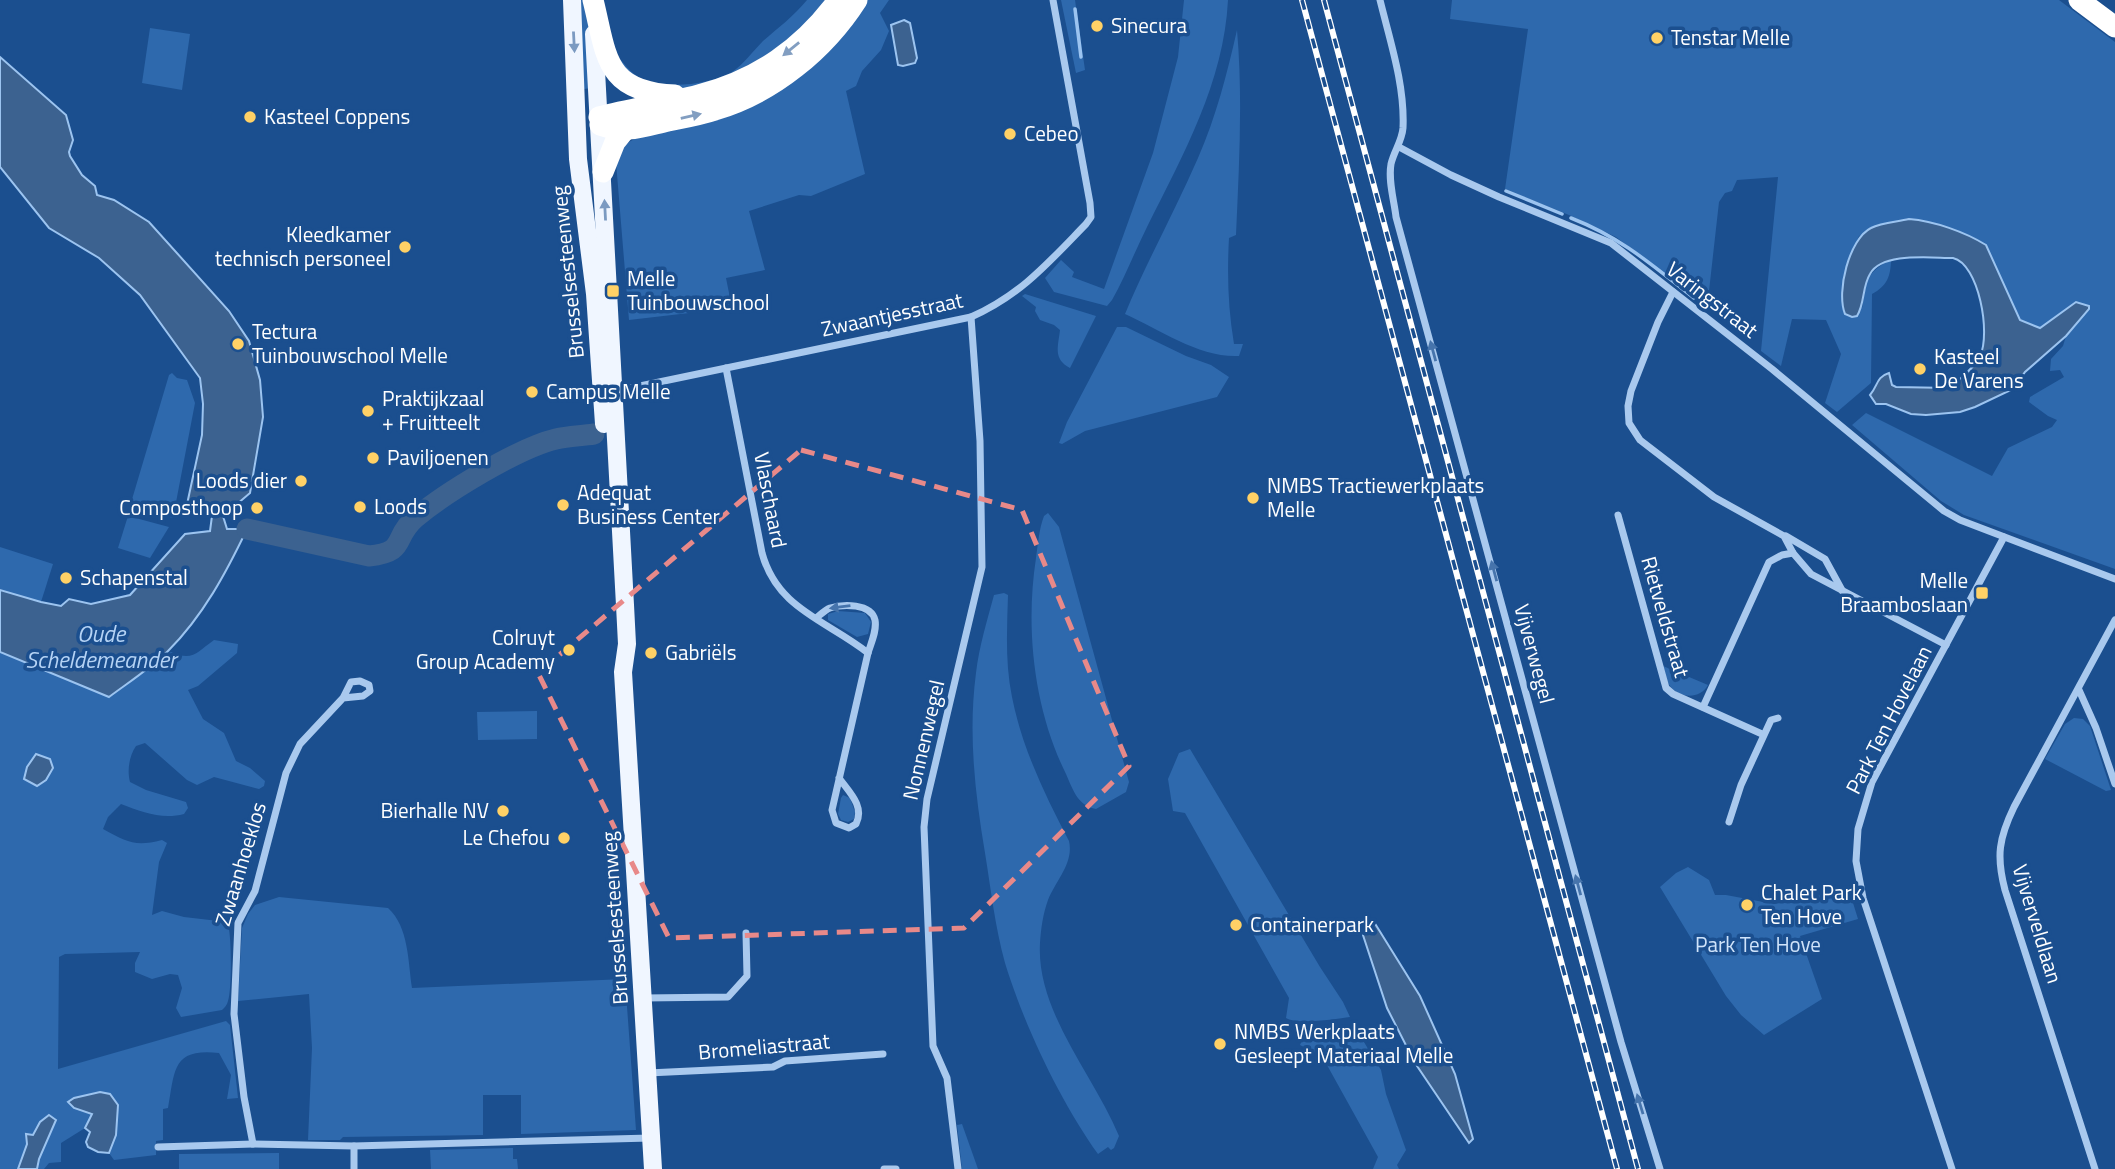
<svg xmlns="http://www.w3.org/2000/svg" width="2115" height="1169" viewBox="0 0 2115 1169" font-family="'Titillium Web',sans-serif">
  <rect width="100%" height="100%" fill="#1b4f8f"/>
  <g fill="#2e69ad">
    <path d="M579 0H589L592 88 584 89Z"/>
    <path d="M807 0H825C793 41 765 60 717 79 703 84 685 92 669 90 656 88 641 81 628 77L618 57C624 63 629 71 637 76 659 91 710 85 732 72 744 64 753 51 763 41 778 28 794 16 807 0Z"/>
    <path d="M867 0H889L880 13 889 31 881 50 862 71 856 86 846 91 865 174 811 196 799 195 749 211 765 270 726 278 732 308 629 320 616 162 619 151 629 142 855 18Z"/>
    <path d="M1061 0H1075L1085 70 1076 73Z"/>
    <path d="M1184 0H1228C1224 82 1183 155 1147 227 1135 251 1125 277 1112 300L1107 306 1054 292 1045 278 1061 260 1074 272 1072 277 1104 289 1153 153 1178 57Z"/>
    <path d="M1452 0H2059L2115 42V569L1964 515 1941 501 1852 425 1866 413 1992 476 2008 448 2052 427 2057 420 2048 416 2029 402 2030 397 2064 377 2060 370 2050 371 2051 359 2063 346 2066 336 2081 319 2076 302 2040 328 2020 320 1986 245 1977 239 1919 220 1909 219 1859 236 1843 277 1862 308C1868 278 1864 275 1891 259 1891 276 1887 286 1872 294L1871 383 1837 412 1825 403 1841 354 1826 320 1792 319 1781 366 1761 351 1778 177 1737 180 1732 191 1725 193 1719 202 1709 291 1705 302 1701 303 1616 237 1569 215 1505 189 1528 29 1450 19Z"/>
    <path d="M150 28 190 34 182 90 142 83Z"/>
    <path d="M1237 30C1243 99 1239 167 1236 235L1229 238C1227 274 1228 308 1234 344H1243L1239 356C1200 358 1160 330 1125 314 1147 261 1175 211 1198 158 1216 117 1227 74 1237 30Z"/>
    <path d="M1025 294 1096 316 1070 368C1053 359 1058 347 1060 330L1054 325 1040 320 1035 311 1036 307 1022 296Z"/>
    <path d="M1117 327H1126L1186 356 1211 365 1229 377 1217 397 1085 431 1062 444 1059 443 1067 422Z"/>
    <path d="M172 373 177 378 187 380 195 403 173 518 130 506 169 375Z"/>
    <path d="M1048 513 1059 527 1129 782 1126 792 1096 809C1078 806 1073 790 1066 774 1034 709 1025 629 1036 558 1038 544 1039 529 1044 516Z"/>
    <path d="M128 516 169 527 150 558 118 548Z"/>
    <path d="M0 547 53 564 41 602 0 590Z"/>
    <path d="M1004 593 1008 595C1007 629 1005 663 1012 697 1022 748 1045 795 1069 841 1074 863 1056 880 1048 900 1043 914 1041 928 1040 943 1036 1012 1094 1075 1119 1136L1114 1148 1111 1150 1108 1147 1098 1154C1060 1101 1024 1025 1005 963 995 927 991 890 985 853 975 793 968 734 976 673 979 647 987 621 994 595Z"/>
    <path d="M838 611 865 613 871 622 868 634 857 637 828 620V614Z"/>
    <path d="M214 640 238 644 237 653 198 686 188 690 203 719 224 733 236 761 250 768 265 781 264 786 259 789 214 777 197 785 187 780 145 743 136 746C129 756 127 771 130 782L146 790 186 802 188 808 184 814C162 820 142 812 121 804L108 817 103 829C127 842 135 847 162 840L167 843 159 862 152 915 162 911 184 917 227 922C232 929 232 990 228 1001 227 1005 225 1007 222 1010L181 1017 176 1008 182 988 178 975 170 974 152 979 135 972V963L140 952 65 954 59 957 58 1069 226 1021 230 1025 238 1098 227 1099 231 1075 219 1053C172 1048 175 1070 168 1108L163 1109V1140L156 1141V1155L114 1160 109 1153 116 1135 118 1105 74 1108 92 1114 85 1128 61 1143V1162L49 1163 44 1169H37L39 1159 56 1121 40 1122 23 1154 18 1169H0V652L109 697 171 652C193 662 197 652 214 640Z"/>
    <path d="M1663 666 1708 685C1700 700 1677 699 1668 683 1666 678 1665 671 1663 666Z"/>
    <path d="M537 711V739L478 740 477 712Z"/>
    <path d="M2074 718 2083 719 2090 726 2111 790 2106 791 2045 759 2065 724Z"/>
    <path d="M1190 749 1320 967 1343 1002 1350 1017C1336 1019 1296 1025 1286 1018L1289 998 1185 813 1173 811 1168 779 1179 753Z"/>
    <path d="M843 795 850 798 855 812 854 819 848 822 841 820 838 814 841 798Z"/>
    <path d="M1688 867 1709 880 1715 895H1726L1774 904 1849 890 1858 919 1800 936 1822 999 1764 1035 1741 1015 1726 996 1660 887 1676 873Z"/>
    <path d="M279 897 388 908C409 927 408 962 412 988L625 979 636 1130 521 1134V1095H483V1135L343 1137 340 1140H308L312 1048 309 994 238 1001 242 928 248 914 255 905Z"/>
    <path d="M1324 1029H1356L1381 1070 1386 1094 1406 1150 1397 1165 1399 1169H1373L1378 1157 1322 1056 1300 1045 1305 1033Z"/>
    <path d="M962 1124 978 1169H962L957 1125Z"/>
    <path d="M513 1148V1159H517L518 1169H431L430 1150Z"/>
    <path d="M279 1153V1169H179V1154Z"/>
  </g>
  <g fill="#3c6290" stroke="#9cc4f0" stroke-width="2">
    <path d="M904 20 910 23 917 58 915 63 903 66 898 65 891 25Z"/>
    <path d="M0 57 66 115 73 140 69 152 70 156 82 175 95 186 97 195 114 200 149 222 229 311 249 341 260 380 263 417 250 493 223 516 227 529H247C226 573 203 616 168 651 151 668 129 682 109 697L0 652V590L41 602 61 606 69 599 91 604 130 595 185 534 210 531 212 516 190 513 186 509 202 435 203 404 200 378 140 295 99 258 49 228 0 167Z"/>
    <path d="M1909 219C1934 221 1965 232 1986 245L2020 320 2040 328 2076 302 2089 306V309L2066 336 2025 372 2013 389 1975 407 1960 412 1926 415 1911 414 1886 404H1876L1870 395C1878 386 1876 377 1889 373L1892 385 1896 387 1950 388C1960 378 1974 369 1980 356 1991 334 1979 264 1953 258 1930 258 1882 252 1870 274 1862 287 1865 303 1857 316L1852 317 1845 314C1836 292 1849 239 1871 228 1882 222 1897 222 1909 219Z"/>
    <path d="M36 754 50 759 53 768 46 780 37 786 24 779 27 767Z"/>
    <path d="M1374 922 1420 996 1455 1074 1473 1139 1469 1143 1415 1063 1387 1008 1360 926Z"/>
    <path d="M100 1092 110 1094 118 1105 116 1135 109 1153 98 1152 88 1147 86 1142 90 1132 85 1128 92 1114 74 1108 68 1102 74 1098Z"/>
    <path d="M49 1115 56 1120 39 1159 37 1169H18L27 1144 26 1134 33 1135 40 1122Z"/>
  </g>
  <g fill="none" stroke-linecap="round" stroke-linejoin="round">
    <g stroke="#9cc4f0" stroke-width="3.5">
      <path d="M1075 9 1081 57"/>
      <path d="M1506 191 1562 214"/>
      <path d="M1571 218C1622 238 1652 265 1694 298"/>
    </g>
    <path stroke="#3c6290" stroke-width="21" d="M247 529 369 556C408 552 392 538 415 518 445 493 518 448 556 439 568 436 581 436 594 434"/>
    <g stroke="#a9c9ee" stroke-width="7">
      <path d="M1380 0C1390 41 1405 85 1403 128 1402 141 1394 151 1391 164 1388 181 1394 200 1396 217L1621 1042 1660 1169"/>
      <path d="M1399 147 1451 175 1499 197 1611 243 1772 369 1944 511 1960 520 2115 579"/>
      <path d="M1673 292 1658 322 1631 391 1628 406 1629 423 1640 440 1714 497 1784 536 1793 553 1811 574 1946 645"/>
      <path d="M726 368 762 553C777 609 826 620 868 653"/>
      <path d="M616 391 971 317C1021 295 1049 262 1086 224L1091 217 1090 203 1053 0"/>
      <path d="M1618 515 1666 688 1673 694 1762 734"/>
      <path d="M1786 536 1825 559 1843 592"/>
      <path d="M816 618C820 615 825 610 830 608 843 604 871 603 875 620 877 631 871 643 868 653L832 810 836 823 849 828 856 824C865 806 849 792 839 778"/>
      <path d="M2079 690 2096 728 2115 784"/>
      <path d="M1703 707 1769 562 1782 555 1793 553"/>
      <path d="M1729 822 1741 785 1771 720 1778 718"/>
      <path d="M644 998 728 997 747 976 746 933"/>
      <path d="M648 1073 773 1067 785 1061 883 1054"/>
      <path d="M253 1144 244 1097 234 1014 238 923 255 891 286 773 300 744 343 698 351 682 360 681 369 685 370 691 363 696 343 698"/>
      <path d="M354 1146V1169"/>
      <path d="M158 1147 253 1144 354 1146 650 1138"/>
      <path d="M884 1169H896"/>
      <path d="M958 1169 947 1078 933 1046 924 827 927 799 982 567 980 441 971 317"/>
      <path d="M1952 1169 1863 898 1856 861 1858 829 1872 782 2004 537"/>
      <path d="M2095 1169 2005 890C1996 856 1999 838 2014 807L2115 620"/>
    </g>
    <g stroke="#f0f6ff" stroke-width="18">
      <path d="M572 0 578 159 595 294 604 424"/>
      <path d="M594 34 625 605 627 644 623 672 653 1169"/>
    </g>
    <g stroke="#fff" stroke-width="21">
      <path d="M593 0C607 56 604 92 675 95"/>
      <path d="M2079 0 2115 27"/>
      <path d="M599 117C632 108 666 104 699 95 758 79 802 49 838 0"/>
      <path d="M600 125C626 134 642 127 668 121 683 118 700 115 715 110 773 93 825 50 857 0"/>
      <path d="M603 172 615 142 624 131"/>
    </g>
    <g stroke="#fff" stroke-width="6">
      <g id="rail">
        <path d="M1302 0 1617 1169"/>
        <path d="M1324 0 1638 1169"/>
      </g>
    </g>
    <use href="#rail" stroke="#1b4f8f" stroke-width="3.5" stroke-dasharray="10" stroke-linecap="butt"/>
  </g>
  <defs><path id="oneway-solid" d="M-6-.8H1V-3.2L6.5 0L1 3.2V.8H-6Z" transform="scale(1.75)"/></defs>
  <g fill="#7b9ac1">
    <use href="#oneway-solid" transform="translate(574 42) rotate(87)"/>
    <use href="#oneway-solid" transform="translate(605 210) rotate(-93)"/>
  </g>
  <g fill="#829ec1">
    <use href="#oneway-solid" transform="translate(791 49) rotate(141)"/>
    <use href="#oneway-solid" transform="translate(691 116) rotate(-13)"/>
  </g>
  <g fill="#4674ac">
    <use href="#oneway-solid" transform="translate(1433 351) rotate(-105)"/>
    <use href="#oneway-solid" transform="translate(1494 571) rotate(-105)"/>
    <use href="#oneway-solid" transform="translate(840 607) rotate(173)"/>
    <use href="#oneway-solid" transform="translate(1578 885) rotate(-105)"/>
    <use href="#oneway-solid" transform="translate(1640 1104) rotate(-107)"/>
  </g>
  <path fill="none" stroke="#e88989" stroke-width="5" stroke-dasharray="14 9" stroke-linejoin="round" d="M801 450 1022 510 1129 766 964 928 669 938 538 673Z"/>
  <g fill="#ffd166" stroke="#1b4f8f" stroke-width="2.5">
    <circle cx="1097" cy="26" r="7"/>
    <circle cx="1657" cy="38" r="7"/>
    <circle cx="250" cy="117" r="7"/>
    <circle cx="1010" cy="134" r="7"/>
    <circle cx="405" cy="247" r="7"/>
    <rect x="606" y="284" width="14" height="14" rx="3.5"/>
    <circle cx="238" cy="344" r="7"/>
    <circle cx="1920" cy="369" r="7"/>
    <circle cx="532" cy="392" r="7"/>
    <circle cx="368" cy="411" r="7"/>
    <circle cx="373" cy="458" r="7"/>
    <circle cx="301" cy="481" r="7"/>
    <circle cx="1253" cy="498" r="7"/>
    <circle cx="563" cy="505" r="7"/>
    <circle cx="360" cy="507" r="7"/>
    <circle cx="257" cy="508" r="7"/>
    <circle cx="66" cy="578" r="7"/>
    <rect x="1975" y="586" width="14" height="14" rx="3.5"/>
    <circle cx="569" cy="650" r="7"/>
    <circle cx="651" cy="653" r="7"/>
    <circle cx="503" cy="811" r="7"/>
    <circle cx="564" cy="838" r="7"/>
    <circle cx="1747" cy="905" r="7"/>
    <circle cx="1236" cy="925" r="7"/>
    <circle cx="1220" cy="1044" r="7"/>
  </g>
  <g text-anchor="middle" stroke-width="7" stroke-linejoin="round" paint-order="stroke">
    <g font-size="21" fill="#fff" stroke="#1b4f8f" text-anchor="start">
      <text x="1111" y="33">Sinecura</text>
      <text x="1671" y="45">Tenstar Melle</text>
      <text x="264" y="124">Kasteel Coppens</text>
      <text x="1024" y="141">Cebeo</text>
      <text x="391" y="242" text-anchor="end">Kleedkamer<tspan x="391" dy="24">technisch personeel</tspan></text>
      <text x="627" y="286">Melle<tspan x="627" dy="24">Tuinbouwschool</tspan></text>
      <text x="252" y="339">Tectura<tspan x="252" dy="24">Tuinbouwschool Melle</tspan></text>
      <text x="1934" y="364">Kasteel<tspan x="1934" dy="24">De Varens</tspan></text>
      <text x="546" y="399">Campus Melle</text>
      <text x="382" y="406">Praktijkzaal<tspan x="382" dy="24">+ Fruitteelt</tspan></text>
      <text x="387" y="465">Paviljoenen</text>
      <text x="287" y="488" text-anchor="end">Loods dier</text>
      <text x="1267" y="493">NMBS Tractiewerkplaats<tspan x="1267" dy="24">Melle</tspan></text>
      <text x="577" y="500">Adequat<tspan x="577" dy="24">Business Center</tspan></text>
      <text x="374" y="514">Loods</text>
      <text x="243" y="515" text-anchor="end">Composthoop</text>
      <text x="80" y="585">Schapenstal</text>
      <text x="1968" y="588" text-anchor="end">Melle<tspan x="1968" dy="24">Braamboslaan</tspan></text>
      <text x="555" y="645" text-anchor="end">Colruyt<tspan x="555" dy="24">Group Academy</tspan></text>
      <text x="665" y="660">Gabriëls</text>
      <text x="489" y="818" text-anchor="end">Bierhalle NV</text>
      <text x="550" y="845" text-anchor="end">Le Chefou</text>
      <text x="1761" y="900">Chalet Park<tspan x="1761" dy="24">Ten Hove</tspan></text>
      <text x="1250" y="932">Containerpark</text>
      <text x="1234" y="1039">NMBS Werkplaats<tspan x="1234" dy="24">Gesleept Materiaal Melle</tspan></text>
    </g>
    <g font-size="21" fill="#fff" stroke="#1b4f8f">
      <text transform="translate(568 272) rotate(-96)" y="7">Brusselsesteenweg</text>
      <text transform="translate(1712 300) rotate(38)" y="7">Varingstraat</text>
      <text transform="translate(892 315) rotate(-12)" y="7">Zwaantjesstraat</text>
      <text transform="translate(770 500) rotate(79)" y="7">Vlaschaard</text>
      <text transform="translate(1665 617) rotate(74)" y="7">Rietveldstraat</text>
      <text transform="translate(1534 654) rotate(75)" y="7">Vijverwegel</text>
      <text transform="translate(1889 720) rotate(-63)" y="7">Park Ten Hovelaan</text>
      <text transform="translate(924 740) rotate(-77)" y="7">Nonnenwegel</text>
      <text transform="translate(241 864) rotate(-73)" y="7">Zwaanhoeklos</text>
      <text transform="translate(615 918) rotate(-94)" y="7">Brusselsesteenweg</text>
      <text transform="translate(2037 924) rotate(73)" y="7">Vijverveldlaan</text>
      <text transform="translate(764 1047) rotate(-5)" y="7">Bromeliastraat</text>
    </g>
    <g font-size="21" fill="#cfe3fa" stroke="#1b4f8f">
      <text x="1758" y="952">Park Ten Hove</text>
    </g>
    <g font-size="23" font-style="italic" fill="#b5d3f5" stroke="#1b4f8f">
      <text x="101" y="642">Oude<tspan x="101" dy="26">Scheldemeander</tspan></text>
    </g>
  </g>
</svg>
